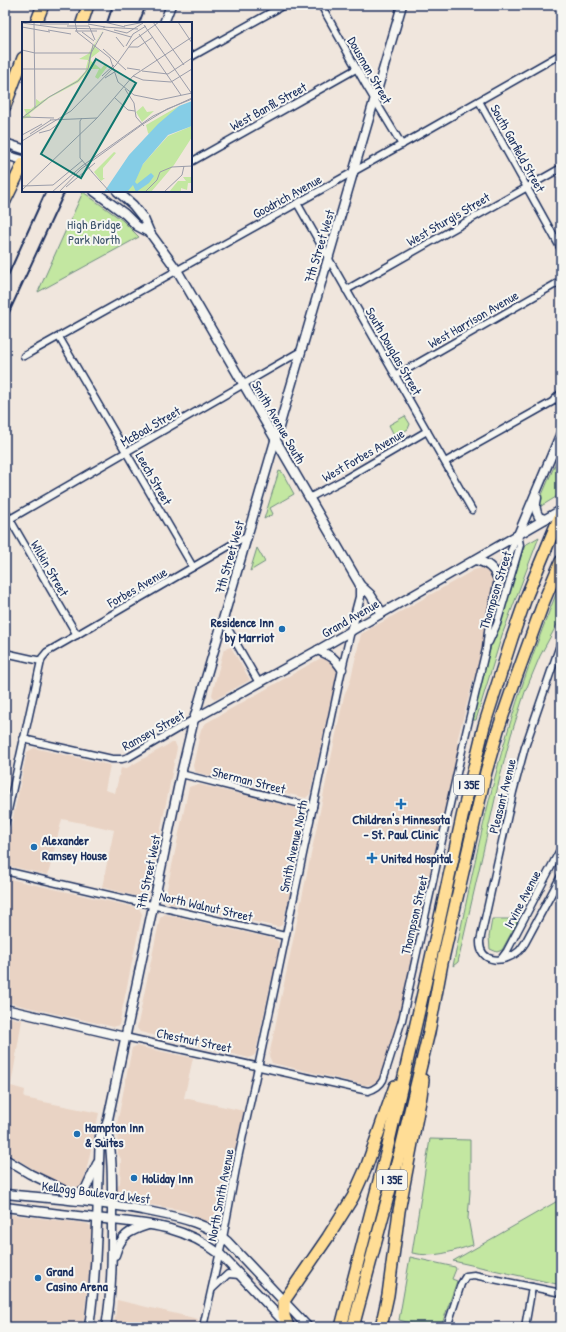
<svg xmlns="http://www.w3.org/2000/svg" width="566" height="1332" viewBox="0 0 566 1332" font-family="'Patrick Hand',sans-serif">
  <rect width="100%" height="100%" fill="#f0e6dd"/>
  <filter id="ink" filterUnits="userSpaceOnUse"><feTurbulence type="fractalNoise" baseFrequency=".025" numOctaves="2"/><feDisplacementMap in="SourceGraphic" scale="8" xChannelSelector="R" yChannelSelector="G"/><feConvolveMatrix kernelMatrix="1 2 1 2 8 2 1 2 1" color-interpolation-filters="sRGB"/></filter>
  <g filter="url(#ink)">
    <g fill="#e9d3c4">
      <path d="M482 568 488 569 495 579V585L476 675 473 681 457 741 459 747 399 1021 382 1077 375 1084 365 1085 272 1063 269 1056 344 696 350 682 361 634 474 570Z"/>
      <path d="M231 647 250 680 216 699 213 698 212 694 224 649Z"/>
      <path d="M326 658 335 664 337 673 310 794 306 798 195 772 193 766 201 729 206 723 319 659Z"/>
      <path d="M171 743H175L177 748 148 894 139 897 102 887 114 830 97 826 62 819 48 875 9 866 5 861V855L27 752 34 748 110 765 105 790 115 793 121 768 125 769Z"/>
      <path d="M195 785H201L303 809 307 814 304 830 301 832 298 845 299 850 289 899 282 925 278 927 169 903 165 898 189 787Z"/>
      <path d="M5 878 139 908 142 914 119 1025 114 1027 5 1002Z"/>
      <path d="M165 914 274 939 278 941 279 947 255 1055 249 1058 140 1032 137 1028 160 918Z"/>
      <path d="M5 1016 22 1020 11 1086 25 1090 24 1098 99 1113 85 1176 86 1181 84 1186 76 1191 71 1192 5 1152Z"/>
      <path d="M136 1046 193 1058 184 1098 244 1111 220 1223 213 1226 185 1211 176 1209 120 1200 116 1195V1189L120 1183 121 1159 118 1154 117 1124 132 1048Z"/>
      <path d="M5 1214 83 1223 88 1224 92 1227 93 1234 92 1266 87 1285 85 1313 82 1327H5Z"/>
      <path d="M117 1300 198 1319 196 1327H114Z"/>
    </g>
    <g fill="#c3e7a1" stroke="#6f8b80">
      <path d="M83 192 122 220 139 237 38 292Z"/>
      <path d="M405 416 410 424 408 429 395 437 389 425Z"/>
      <path d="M561 448V487L556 497 538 508 539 502 556 462Z"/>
      <path d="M279 471 282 472 294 494 270 508 273 514 264 519Z"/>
      <path d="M539 537 502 635 476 720H472L492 641 525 545Z"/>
      <path d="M257 548 265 562 250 571Z"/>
      <path d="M561 582V617L540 656 525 692 511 735 500 777 458 962 453 966C466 903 479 839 495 777 512 711 535 645 561 582Z"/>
      <path d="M492 919H519L502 950 497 952 490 949 489 937Z"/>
      <path d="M430 1139 470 1140V1192L468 1218 473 1245C450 1252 436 1258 412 1253Z"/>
      <path d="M561 1199V1285L453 1261Z"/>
      <path d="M410 1257 455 1267 456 1269 452 1279 457 1281 441 1327H427L399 1320Z"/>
    </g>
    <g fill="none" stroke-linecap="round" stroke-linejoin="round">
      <g stroke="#1b2f5e" stroke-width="9">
        <g id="street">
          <path d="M321 5 367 87 402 145"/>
          <path d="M191 57 284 5"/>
          <path d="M479 101 561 249"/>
          <path d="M191 162 356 69"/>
          <path d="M297 203 472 510"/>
          <path d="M346 290 561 168"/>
          <path d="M59 337 193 567"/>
          <path d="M24 356 410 140 561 54"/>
          <path d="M395 374 404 371 561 281"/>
          <path d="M445 462 552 402 561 393"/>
          <path d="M309 498 343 480 427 431"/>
          <path d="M5 511 77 635"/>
          <path d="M10 519 301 351"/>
          <path d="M223 620 259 683"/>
          <path d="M489 642 497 624 520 545 518 535"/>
          <path d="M561 642 525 747 513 792 480 941C479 965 506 963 519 951 521 949 523 946 525 943L561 876"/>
          <path d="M5 653 41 661"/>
          <path d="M23 739 112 759H122L129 757 194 719"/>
          <path d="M181 774 313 807"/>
          <path d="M5 824 41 661 42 658 47 652 68 640 248 535"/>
          <path d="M5 871 285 936"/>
          <path d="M501 959 507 951 561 848"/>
          <path d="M125 1037 368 1091C375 1089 380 1086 383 1080L402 1020 465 737 486 649 489 623 498 579 518 535"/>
          <path d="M212 1289 228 1274 240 1275"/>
          <path d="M203 1327 223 1238 238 1158 260 1058 342 669 351 631"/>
          <path d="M447 1327 461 1284 466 1276 474 1275 561 1293"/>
          <path d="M525 1327 532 1287"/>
        </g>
      </g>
      <g stroke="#1b2f5e" stroke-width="11">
        <g id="secondary">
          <path d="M164 23 171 5"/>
          <path d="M5 143 23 149"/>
          <path d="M5 155 23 160"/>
          <path d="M94 191 125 214 137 226 150 233"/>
          <path d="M117 191 133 205 144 219 150 233 177 270 360 585V597L351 631"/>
          <path d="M537 498C535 506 535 510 539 517L545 519"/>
          <path d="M518 535 561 433"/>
          <path d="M475 560C486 562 494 567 498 579"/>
          <path d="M360 585 370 594 382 613"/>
          <path d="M318 650C332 657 333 656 342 669"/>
          <path d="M194 719 318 650 561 510"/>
          <path d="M5 1009 125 1037"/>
          <path d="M5 1159 30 1174 82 1199"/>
          <path d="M5 1194C56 1199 107 1202 157 1213 182 1218 208 1224 227 1241L308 1327"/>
          <path d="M73 1197 85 1190 97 1164"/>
          <path d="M5 1207C35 1211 66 1215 96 1218 143 1224 179 1223 220 1254L286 1324"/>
          <path d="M115 1255C121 1235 129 1231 148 1225"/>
          <path d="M89 1327C98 1264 97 1200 100 1136L107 1124 181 774 194 719 402 5"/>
          <path d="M106 1327C112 1292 112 1257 112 1221 112 1189 113 1155 107 1124"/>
        </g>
      </g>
      <g stroke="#1b2f5e" stroke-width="14">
        <g id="highway">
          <path d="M36 23 43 5"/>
          <path d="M82 23 88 5"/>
          <path d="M5 106 23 58"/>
          <path d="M5 201 23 164"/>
          <path d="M288 1326 284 1316V1301L328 1237 353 1197 366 1168 395 1086"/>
          <path d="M341 1327 387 1150 429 967 463 813 484 726 512 638 527 595 561 513"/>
          <path d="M353 1327 400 1152 429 1032 442 963 486 772 498 730 513 686 544 601 561 561"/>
          <path d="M381 1327 388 1295 399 1211 421 1096 423 1080"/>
        </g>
      </g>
      <use href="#street" stroke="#f6f6f2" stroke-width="6"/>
      <use href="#secondary" stroke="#f6f6f2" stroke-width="8"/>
      <use href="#highway" stroke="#ffdd96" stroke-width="11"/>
      <g stroke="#1b2f5e" stroke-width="2">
        <path d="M107 23 113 5"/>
        <path d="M139 23 146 5"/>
        <path d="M5 282 46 191"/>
        <path d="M5 321 65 191"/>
      </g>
    </g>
  </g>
  <g fill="#1f6fb2" stroke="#f6f6f2" stroke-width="1.5">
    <circle cx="282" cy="629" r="4"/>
    <path d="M399 798h4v4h4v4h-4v4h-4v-4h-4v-4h4z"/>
    <circle cx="34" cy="847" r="4"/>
    <path d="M370 852h4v4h4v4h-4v4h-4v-4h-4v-4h4z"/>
    <circle cx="77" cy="1134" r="4"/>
    <circle cx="134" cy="1178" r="4"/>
    <circle cx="38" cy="1278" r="4"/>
  </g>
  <g text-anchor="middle" stroke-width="4" stroke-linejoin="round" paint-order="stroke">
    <g fill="#f6f6f2" stroke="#5d6b8a" stroke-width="1">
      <rect x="454" y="775" width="30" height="20" rx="3"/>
      <rect x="377" y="1170" width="30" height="20" rx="3"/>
    </g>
    <g font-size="12" font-weight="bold" fill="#1b2f5e">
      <text x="469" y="789">I 35E</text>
      <text x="392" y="1184">I 35E</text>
    </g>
    <g font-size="13" fill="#1b2f5e" stroke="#f6f6f2">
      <text transform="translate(370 70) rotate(60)" y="5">Dousman Street</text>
      <text transform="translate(268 106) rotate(-29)" y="5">West Banfil Street</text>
      <text transform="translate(518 148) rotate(61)" y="5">South Garfield Street</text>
      <text transform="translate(287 196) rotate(-29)" y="5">Goodrich Avenue</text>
      <text transform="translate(448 219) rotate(-30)" y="5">West Sturgis Street</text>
      <text transform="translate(319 246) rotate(-73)" y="5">7th Street West</text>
      <text transform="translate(473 319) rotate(-30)" y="5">West Harrison Avenue</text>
      <text transform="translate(394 351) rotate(60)" y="5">South Douglas Street</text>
      <text transform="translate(279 422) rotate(60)" y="5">Smith Avenue South</text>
      <text transform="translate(150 426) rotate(-30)" y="5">McBoal Street</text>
      <text transform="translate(363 455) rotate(-30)" y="5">West Forbes Avenue</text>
      <text transform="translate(154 478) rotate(60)" y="5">Leech Street</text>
      <text transform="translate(229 557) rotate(-74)" y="5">7th Street West</text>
      <text transform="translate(50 568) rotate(60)" y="5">Wilkin Street</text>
      <text transform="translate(137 587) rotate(-30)" y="5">Forbes Avenue</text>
      <text transform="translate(495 590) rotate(-73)" y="5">Thompson Street</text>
      <text transform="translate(350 618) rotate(-30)" y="5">Grand Avenue</text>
      <text transform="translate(153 730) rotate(-29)" y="5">Ramsey Street</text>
      <text transform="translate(249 780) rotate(14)" y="5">Sherman Street</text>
      <text transform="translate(502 796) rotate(-76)" y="5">Pleasant Avenue</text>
      <text transform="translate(293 846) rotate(-78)" y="5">Smith Avenue North</text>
      <text transform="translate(148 872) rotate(-78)" y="5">7th Street West</text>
      <text transform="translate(522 899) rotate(-62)" y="5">Irvine Avenue</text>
      <text transform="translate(206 906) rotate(13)" y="5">North Walnut Street</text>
      <text transform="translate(414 915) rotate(-77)" y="5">Thompson Street</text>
      <text transform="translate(194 1040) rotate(12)" y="5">Chestnut Street</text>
      <text transform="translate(96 1192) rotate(7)" y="5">Kellogg Boulevard West</text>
      <text transform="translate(220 1195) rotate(-79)" y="5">North Smith Avenue</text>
    </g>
    <g font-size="13" fill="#3d546b" stroke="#f6f6f2">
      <text x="94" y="229">High Bridge<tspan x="94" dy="15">Park North</tspan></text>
    </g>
    <g font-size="13" font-weight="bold" fill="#1b2f5e" stroke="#f6f6f2" text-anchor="start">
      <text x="274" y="627" text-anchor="end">Residence Inn<tspan x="274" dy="15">by Marriot</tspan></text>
      <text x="401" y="824" text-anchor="middle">Children's Minnesota<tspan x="401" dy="15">- St. Paul Clinic</tspan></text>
      <text x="42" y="845">Alexander<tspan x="42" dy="15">Ramsey House</tspan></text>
      <text x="381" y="863">United Hospital</text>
      <text x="85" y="1132">Hampton Inn<tspan x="85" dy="15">&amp; Suites</tspan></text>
      <text x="142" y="1183">Holiday Inn</text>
      <text x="46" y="1276">Grand<tspan x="46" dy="15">Casino Arena</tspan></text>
    </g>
  </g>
  <g transform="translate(22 22)">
    <rect width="170" height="170" fill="#f0e6dd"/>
    <path d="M85 2 73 22V25L78 29 69 36V39L79 47 83 42 85 45 76 57 73 55 77 47H68L57 60 27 76 7 92 9 95 0 97 4 91 2 87H9L14 83V77L18 80 55 58 63 50 66 38 57 37 66 32ZM121 84 125 90 132 89 120 100 114 90ZM157 84 127 112 126 111 124 103ZM170 104V115L152 143 129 170H105L121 142 146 114ZM92 130 94 131 81 146V156H83L79 159 72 150ZM161 155H170V161H166L165 168 159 166V169L147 170 156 159H164Z" fill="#c3e7a1"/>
    <path d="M170 79V104L146 113 121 142 113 160 115 162 129 151 132 154 127 161 114 170 111 163 105 170H82L107 133 136 102 157 84Z" fill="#85cde6"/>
    <path fill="none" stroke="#9b9daa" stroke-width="1" d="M12 0 13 86M53 0 55 10 88 36 96 60 112 73 137 78 170 71M82 0 103 5M131 0 162 43M156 0 170 21M0 1 37 6 81 7 109 15M18 2H47M66 2 83 5M122 3 170 72M45 4H67L73 18M102 4 123 0M0 5 28 10M81 5 116 7M26 8 49 12M92 8 105 11 121 1M53 9H75M60 10 72 19M117 12 159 73M94 15 102 25M104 24 111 12 124 4M107 25H116L131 15M81 27 104 48M0 28 13 31H69M67 39 71 23M105 46 118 48M0 47H66M120 49 146 52 170 36M80 54 92 43M111 54 121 58 149 60 170 47M83 56 94 49M103 67 112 81 114 95 122 104M93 76 106 88 113 89M1 95 32 96M0 96 27 75 56 59 66 47 69 31 81 10M60 96 58 99V136L71 151M28 98 75 96M17 111 28 108 36 102M8 112 29 98M0 113 20 102M0 119 49 89 94 43 111 19 137 0M69 149 88 170M0 164 31 163 61 138M44 165 73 141M0 168 75 96 111 54 170 15M30 170 60 144 131 94 170 76M37 170 59 147 121 102 145 87 170 77M123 170 135 158 138 150 150 145 170 144M142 170 160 153 162 144"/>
    <path fill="#0f766e" fill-opacity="0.15" stroke="#0f766e" stroke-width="2" d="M74 37 114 61 59 156 19 132Z"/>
    <rect width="170" height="170" fill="none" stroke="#1b2f5e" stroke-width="2"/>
  </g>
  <rect width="566" height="1332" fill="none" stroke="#f6f6f2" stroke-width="20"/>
  <rect x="10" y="10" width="546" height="1312" fill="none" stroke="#1b2f5e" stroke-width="1.5" filter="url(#ink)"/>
</svg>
